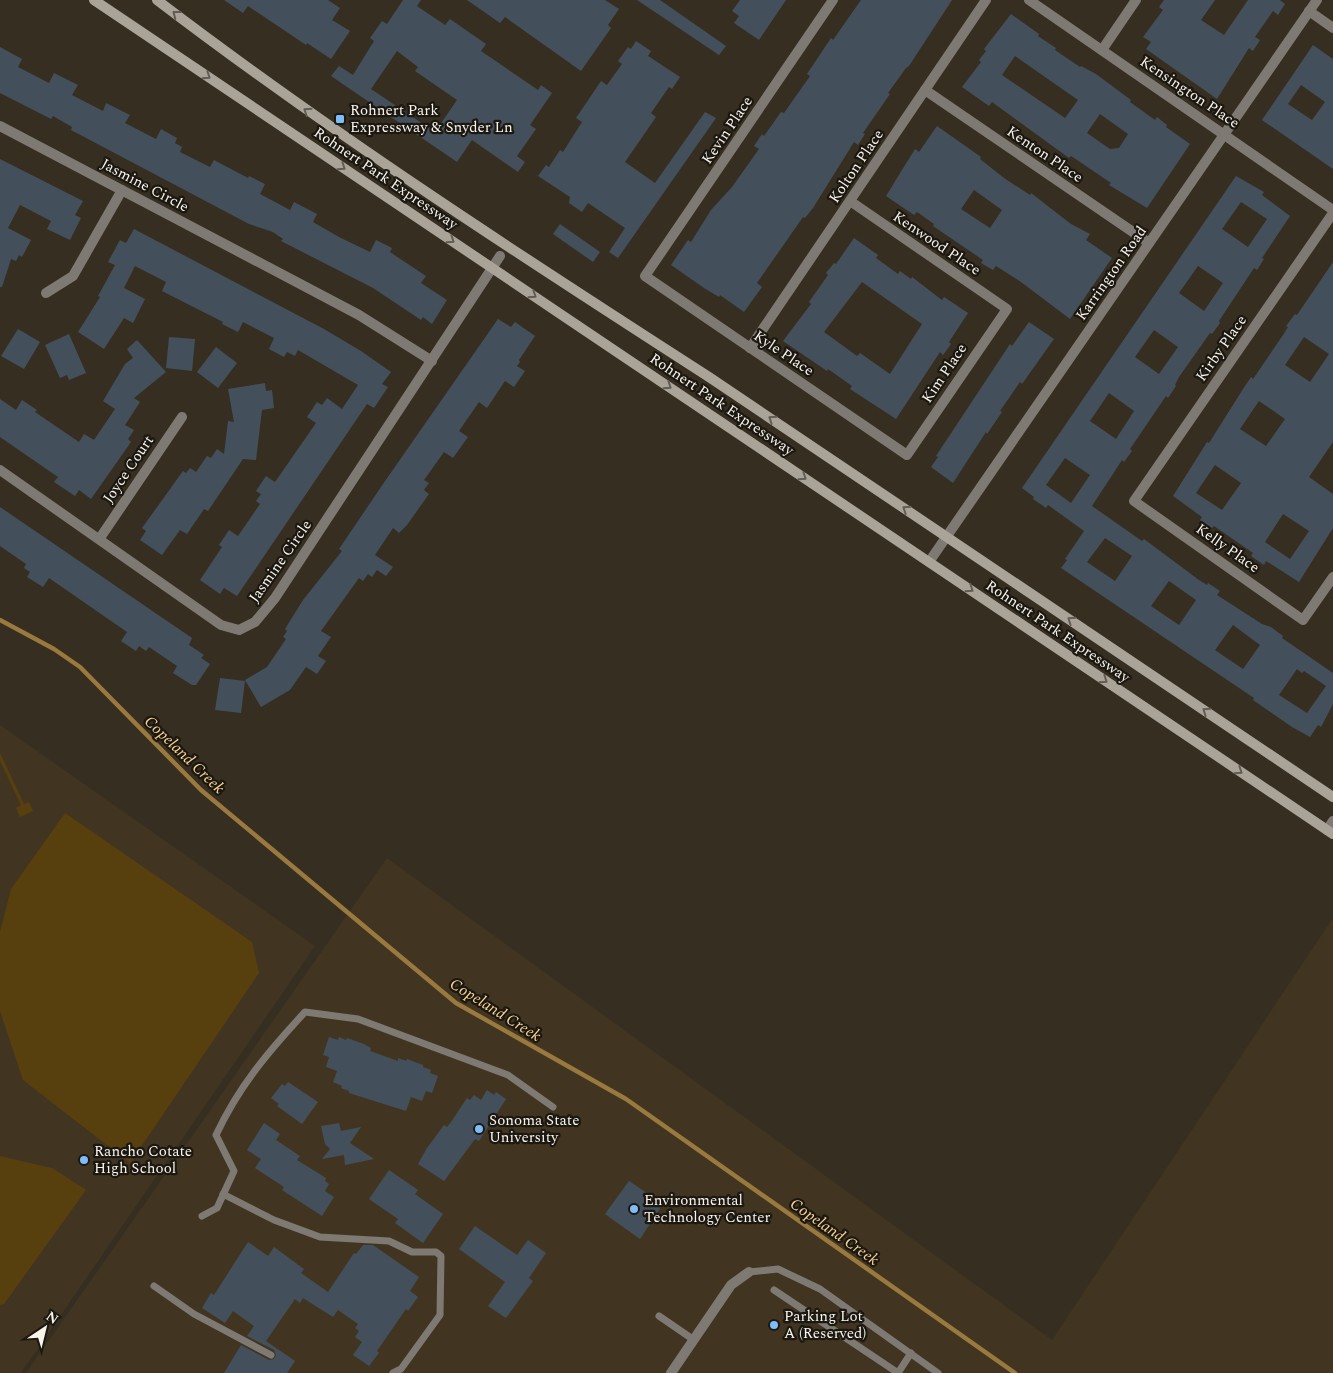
<svg xmlns="http://www.w3.org/2000/svg" width="1333" height="1373" viewBox="0 0 1333 1373" font-family="Spectral,serif">
  <rect width="100%" height="100%" fill="#362e20"/>
  <g fill="#413521">
    <path d="M0 725 315 946 21 1373H0Z"/>
    <path d="M387 858 1052 1340 1333 918V1373H26Z"/>
  </g>
  <g fill="#583f0e">
    <path d="M0 753 24 804 29 802 33 811 20 817 16 808 21 805 0 761Z"/>
    <path d="M65 813 252 942 259 973 130 1163 23 1080 0 1011V932L11 889Z"/>
    <path d="M0 1156 52 1168 86 1190 4 1304 0 1305Z"/>
  </g>
  <g fill="none" stroke-linecap="round" stroke-linejoin="round">
    <path stroke="#9a793f" stroke-width="4.5" d="M0 620 54 649 80 667 201 790 456 1003 626 1099 1015 1373"/>
  </g>
  <g fill="#43505c" fill-rule="evenodd">
    <path d="M224 0H328L340 8 332 20 350 31 331 59 307 43 306 45 248 6 243 13Z"/>
    <path d="M403 0H421L417 6 445 25 450 19 486 44 481 51 538 90 541 85 552 93 530 125 536 129 517 156 525 162 518 172 472 140 457 162 331 76 339 66 353 75 374 41 370 38 382 21 387 24ZM397 51 418 67 415 71 457 100 435 132 371 89Z"/>
    <path d="M467 0H605L619 9 608 25 611 28 581 71 505 17 500 23Z"/>
    <path d="M637 0H660L726 46 719 55Z"/>
    <path d="M740 0H786L759 40 734 23 739 16 732 11Z"/>
    <path d="M861 0H952L909 66 906 68 888 93 890 94 863 133 865 134 858 145 854 142 813 208 805 218 803 217 757 283 762 287 744 312 720 295 719 297 704 288 671 265 688 240 691 242 711 210 732 187 759 149 754 146 762 134 764 136 781 112 784 113 810 76 807 74 831 38 833 40Z"/>
    <path d="M1164 0H1215L1201 20 1224 35 1248 0H1280L1285 4 1278 15 1273 11 1255 37 1260 40 1253 51 1249 48 1217 99 1146 49 1151 42 1143 37 1163 10 1159 7Z"/>
    <path d="M1011 14 1039 34 1038 36 1056 48 1055 50 1080 67 1081 66 1096 74 1131 100 1130 102 1155 120 1157 117 1167 125 1166 127 1190 144 1147 208 1109 185 1111 183 1083 164 1071 156 1069 158 992 102 989 106 962 87 981 62 979 60 986 51 984 49ZM1015 56 1078 100 1065 118 1002 75ZM1100 114 1128 134 1119 148 1110 149 1087 133Z"/>
    <path d="M636 41 651 51 648 56 680 77 672 89 669 87 651 113 656 117 625 162 655 183 705 112 716 118 618 258 609 252 625 228 588 203 582 212 569 203 570 197 538 176 546 165 549 167 560 150 563 152 582 122 576 118 601 81 607 85 622 64 618 61 628 47 631 49Z"/>
    <path d="M1313 45 1333 59V169L1262 120ZM1301 85 1325 102 1312 120 1288 104Z"/>
    <path d="M0 47 22 59 18 67 49 83 54 73 78 85 72 95 103 111 106 103 130 115 125 123 156 139 161 129 177 138 175 143 182 147 180 152 210 167 214 160 248 178 249 176 265 184 260 194 290 210 294 202 317 214 313 222 339 237 370 252 376 240 392 248 390 252 426 276 421 283 447 300 432 324 423 317 421 320 373 288 281 241 283 239 273 232 249 224 71 130 72 127 53 116 51 119 0 93Z"/>
    <path d="M937 126 981 157 980 159 1004 178 1030 195 1031 193 1071 224 1090 234 1086 240 1112 258 1070 319 1021 282 996 266 993 270 981 263 983 260 933 226 934 224 917 212 914 215 886 196 915 149 919 152ZM974 190 1002 210 990 228 961 209Z"/>
    <path d="M0 159 83 201 75 215 81 218 70 240 47 229 51 221 20 205 8 228 31 240 22 257 19 255 16 261 11 259 2 287H0Z"/>
    <path d="M1236 176 1264 192 1262 195 1290 216 1262 258 1264 259 1257 270 1254 268 1219 321 1220 323 1212 334 1210 333 1179 377 1175 385 1176 386 1168 398 1166 396 1130 449 1132 451 1124 462 1122 460 1092 506 1142 541 1144 539 1199 580 1207 585 1208 583 1220 591 1217 595 1262 624 1271 627 1283 636 1282 638 1333 673V704L1321 727 1318 725 1310 737 1292 727 1253 700 1254 698 1061 568 1067 560 1065 559 1084 531 1048 505 1046 508 1033 499 1034 497 1022 488ZM1241 202 1267 219 1248 247 1222 229ZM1198 266 1223 283 1204 311 1179 293ZM1154 330 1178 347 1159 374 1135 357ZM1109 393 1134 411 1116 439 1090 421ZM1065 458 1090 475 1071 503 1046 485ZM1105 538 1132 556 1115 581 1087 562ZM1169 581 1196 600 1179 625 1151 606ZM1233 625 1260 645 1243 669 1215 650ZM1297 669 1302 673 1304 671 1326 686 1307 713 1279 695Z"/>
    <path d="M560 224 600 252 593 262 553 234Z"/>
    <path d="M134 229 324 329 361 351 391 372 382 384 388 387 374 408 367 404 237 596 224 588 220 594 200 580 222 547 219 545 229 530 238 536 260 504 256 501 261 494 256 491 266 476 275 482 316 423 307 417 317 402 322 405 327 398 342 409 358 385 298 350 295 356 287 352 284 357 269 349 274 338 243 322 238 332 222 324 223 322 162 291 166 282 135 266 124 288 145 299 133 323 124 318 104 349 78 332 100 297 98 296 115 265 108 262 120 240 126 243Z"/>
    <path d="M854 238 878 255 876 258 898 274 900 271 911 279 912 277 942 300 944 297 968 313 949 342 951 344 943 355 940 352 896 419 850 389 852 386 828 369 827 371 783 341 811 304 809 302 828 275 826 273 834 263 836 264ZM862 282 922 324 890 374 860 353 857 356 824 332Z"/>
    <path d="M1333 262V442L1309 477 1333 494V528L1299 582 1266 561 1264 565 1251 556 1253 553 1214 526 1212 528 1200 520 1202 517 1173 496 1207 442 1209 443 1243 389 1251 377 1253 379 1283 335 1288 327 1286 326 1295 314 1297 315ZM1304 337 1329 354 1310 382 1285 365ZM1259 401 1285 419 1266 446 1240 429ZM1215 465 1241 483 1222 510 1196 493ZM1283 514 1309 531 1290 559 1265 542Z"/>
    <path d="M498 319 511 327 515 322 535 336 519 360 520 362 517 366 525 371 514 387 505 381 487 408 479 402 459 431 468 437 453 458 444 452 424 480 429 483 424 490 429 494 407 525 399 533 393 528 375 555 393 567 386 576 377 570 372 577 368 574 363 581 359 578 321 631 331 637 318 656 326 661 317 674 306 667 290 690 261 707 245 680 267 667 286 639 283 637 287 631 285 629 303 600 342 551 339 549 383 484Z"/>
    <path d="M1029 322 1054 339 1022 384 1020 382 1000 411 1002 412 987 434 986 432 953 483 931 467 938 457 936 456 1010 344 1012 346Z"/>
    <path d="M18 329 40 342 24 369 1 356Z"/>
    <path d="M69 334 86 373 69 380 67 375 60 378 45 345Z"/>
    <path d="M169 337 195 339 192 371 166 368Z"/>
    <path d="M137 340 166 372 134 398 140 402 125 425 134 430 128 439 131 442 91 499 79 490 75 496 54 482 58 477 0 437V399L16 410 22 400 37 410 35 412 79 442 84 434 94 440 115 409 103 401 125 364 133 358 127 349Z"/>
    <path d="M216 347 237 363 218 388 197 372Z"/>
    <path d="M265 383 266 391 272 390 274 408 262 410 256 460 243 459 208 511 204 509 187 534 180 530 162 555 140 540 146 531 142 528 183 471 186 473 190 468 196 472 207 456 211 458 217 449 224 454 228 421 234 422 228 389Z"/>
    <path d="M0 507 192 638 189 645 204 655 201 658 210 664 196 685H192L173 673 177 666 149 647 146 651 139 646 136 651 121 641 127 632 49 578 43 587 27 577 30 572 24 568 26 564 0 546Z"/>
    <path d="M220 678 245 681 241 713 215 710Z"/>
    <path d="M329 1037 338 1040 339 1037 346 1040 347 1038 364 1044 371 1048 370 1051 398 1061V1058L406 1061 407 1059 423 1065V1067L431 1070 430 1073 438 1076 432 1093 426 1091 422 1101 411 1097 406 1111 349 1093V1091L341 1088 342 1086 333 1082 337 1071 326 1067 329 1057 323 1055Z"/>
    <path d="M288 1082 318 1102 302 1124 277 1106 279 1104 271 1098 282 1084 285 1086Z"/>
    <path d="M487 1090 494 1095 496 1092 506 1099 479 1141 475 1139 444 1181 418 1164 427 1148 444 1125 447 1127 451 1122 467 1098 470 1100 474 1095 481 1100Z"/>
    <path d="M264 1123 280 1134 276 1140 300 1156 297 1160 326 1178 325 1181 329 1184 325 1191 334 1197 322 1216 282 1190 284 1187 255 1168 261 1159 247 1150Z"/>
    <path d="M339 1123 341 1131 361 1127 350 1143 374 1159 345 1165 344 1155 322 1159 330 1149 325 1144 321 1126Z"/>
    <path d="M389 1170 418 1190 415 1194 443 1214 423 1243 395 1223 398 1219 369 1199Z"/>
    <path d="M629 1181 663 1204 640 1239 605 1214Z"/>
    <path d="M475 1226 517 1255 528 1240 546 1253 529 1278 533 1281 506 1318 488 1306 505 1282 459 1249Z"/>
    <path d="M248 1242 268 1256 274 1247 304 1269 301 1273 328 1292 354 1253 356 1254 363 1245H373L419 1277 410 1291 418 1297 408 1311 406 1309 377 1351 379 1353 369 1366 353 1355 362 1342 355 1337 359 1331 355 1328 358 1324 338 1310 333 1317 303 1298 300 1303 295 1299 266 1341 295 1361 287 1373H224L241 1345 269 1360 274 1359 276 1355 274 1350 247 1336 254 1326 233 1311 225 1323 202 1308 211 1293 214 1295Z"/>
  </g>
  <g fill="none" stroke-linecap="round" stroke-linejoin="round">
    <g stroke="#7e7972" stroke-width="7">
      <path d="M223 1194 274 1220 320 1237 389 1241 412 1252H436L441 1256 440 1315 401 1369 393 1373"/>
      <path d="M202 1216 217 1208 234 1171 216 1135C239 1086 268 1052 305 1012L358 1019 508 1075 553 1107"/>
      <path d="M749 1272 778 1269 820 1289 938 1373"/>
      <path d="M154 1286 194 1314 271 1355"/>
      <path d="M774 1290 898 1373 911 1353"/>
      <path d="M659 1316 694 1340"/>
    </g>
    <g stroke="#7e7972" stroke-width="10">
      <path d="M833 0 645 276 907 455 1007 309 850 201"/>
      <path d="M1029 0 1333 210"/>
      <path d="M1309 11 1333 28"/>
      <path d="M1102 50 1136 0"/>
      <path d="M925 90 1149 243"/>
      <path d="M0 126 359 315 432 361"/>
      <path d="M1333 213 1134 501 1303 620 1333 577"/>
      <path d="M46 293 73 276 122 190"/>
      <path d="M750 348 986 0"/>
      <path d="M0 470 221 625 239 630 255 622 275 598 500 256"/>
      <path d="M100 538 182 417"/>
      <path d="M929 562 1317 0"/>
      <path d="M1327 830 1333 821"/>
      <path d="M671 1373 731 1285 749 1272"/>
    </g>
    <g stroke="#aaa398" stroke-width="10">
      <path d="M94 0 1333 834"/>
      <path d="M157 0C334 135 521 256 709 377L1333 797"/>
    </g>
  </g>
  <defs><path id="oneway-chevron" d="M-2-3.5L2.5 0L-2 3.5" fill="none" stroke-width="1.6" stroke-linecap="round" stroke-linejoin="round" transform="scale(1.25)"/></defs>
  <g stroke="#625d54">
    <use href="#oneway-chevron" transform="translate(176 14) rotate(-142)"/>
    <use href="#oneway-chevron" transform="translate(207 76) rotate(34)"/>
    <use href="#oneway-chevron" transform="translate(307 111) rotate(-146)"/>
    <use href="#oneway-chevron" transform="translate(342 167) rotate(34)"/>
    <use href="#oneway-chevron" transform="translate(451 240) rotate(34)"/>
    <use href="#oneway-chevron" transform="translate(533 295) rotate(34)"/>
    <use href="#oneway-chevron" transform="translate(668 386) rotate(34)"/>
    <use href="#oneway-chevron" transform="translate(772 419) rotate(-146)"/>
    <use href="#oneway-chevron" transform="translate(803 477) rotate(34)"/>
    <use href="#oneway-chevron" transform="translate(906 509) rotate(-146)"/>
    <use href="#oneway-chevron" transform="translate(970 589) rotate(34)"/>
    <use href="#oneway-chevron" transform="translate(1071 620) rotate(-146)"/>
    <use href="#oneway-chevron" transform="translate(1104 680) rotate(34)"/>
    <use href="#oneway-chevron" transform="translate(1206 711) rotate(-146)"/>
    <use href="#oneway-chevron" transform="translate(1239 771) rotate(34)"/>
  </g>
  <g fill="#7fbdf9" stroke="#1b1711" stroke-width="2">
    <rect x="335" y="114" width="10" height="10" rx="2.5"/>
    <circle cx="479" cy="1129" r="5"/>
    <circle cx="84" cy="1160" r="5"/>
    <circle cx="634" cy="1209" r="5"/>
    <circle cx="774" cy="1325" r="5"/>
  </g>
  <g text-anchor="middle" stroke-width="4.5" stroke-linejoin="round" paint-order="stroke">
    <g font-size="15" fill="#f9f3ea" stroke="#1b1711">
      <text transform="translate(1190 92) rotate(34)" y="5">Kensington Place</text>
      <text transform="translate(727 130) rotate(-56)" y="5">Kevin Place</text>
      <text transform="translate(1045 154) rotate(34)" y="5">Kenton Place</text>
      <text transform="translate(856 166) rotate(-56)" y="5">Kolton Place</text>
      <text transform="translate(386 178) rotate(34)" y="5">Rohnert Park Expressway</text>
      <text transform="translate(145 185) rotate(28)" y="5">Jasmine Circle</text>
      <text transform="translate(937 243) rotate(34)" y="5">Kenwood Place</text>
      <text transform="translate(1111 273) rotate(-55)" y="5">Karrington Road</text>
      <text transform="translate(1221 348) rotate(-55)" y="5">Kirby Place</text>
      <text transform="translate(784 353) rotate(34)" y="5">Kyle Place</text>
      <text transform="translate(944 373) rotate(-56)" y="5">Kim Place</text>
      <text transform="translate(722 404) rotate(34)" y="5">Rohnert Park Expressway</text>
      <text transform="translate(128 469) rotate(-56)" y="5">Joyce Court</text>
      <text transform="translate(1228 548) rotate(35)" y="5">Kelly Place</text>
      <text transform="translate(280 561) rotate(-55)" y="5">Jasmine Circle</text>
      <text transform="translate(1058 631) rotate(34)" y="5">Rohnert Park Expressway</text>
    </g>
    <g font-size="15" fill="#f9f3ea" stroke="#1b1711" text-anchor="start">
      <text x="350" y="115">Rohnert Park<tspan x="350" dy="17">Expressway &amp; Snyder Ln</tspan></text>
      <text x="489" y="1125">Sonoma State<tspan x="489" dy="17">University</tspan></text>
      <text x="94" y="1156">Rancho Cotate<tspan x="94" dy="17">High School</tspan></text>
      <text x="644" y="1205">Environmental<tspan x="644" dy="17">Technology Center</tspan></text>
      <text x="784" y="1321">Parking Lot<tspan x="784" dy="17">A (Reserved)</tspan></text>
    </g>
    <g font-size="16" font-style="italic" fill="#fad392" stroke="#1b1711">
      <text transform="translate(185 754) rotate(44)" y="6">Copeland Creek</text>
      <text transform="translate(496 1009) rotate(32)" y="6">Copeland Creek</text>
      <text transform="translate(835 1231) rotate(35)" y="6">Copeland Creek</text>
    </g>
  </g>
  <g transform="translate(45 1328) rotate(35)" stroke="#1b1711" stroke-width="4" paint-order="stroke">
  <path d="M0-4L9 19L0 12L-9 19Z" fill="#f9f3ea"/>
  <text y="-8" font-size="14" font-weight="bold" text-anchor="middle" fill="#f9f3ea">N</text>
  </g>
</svg>
